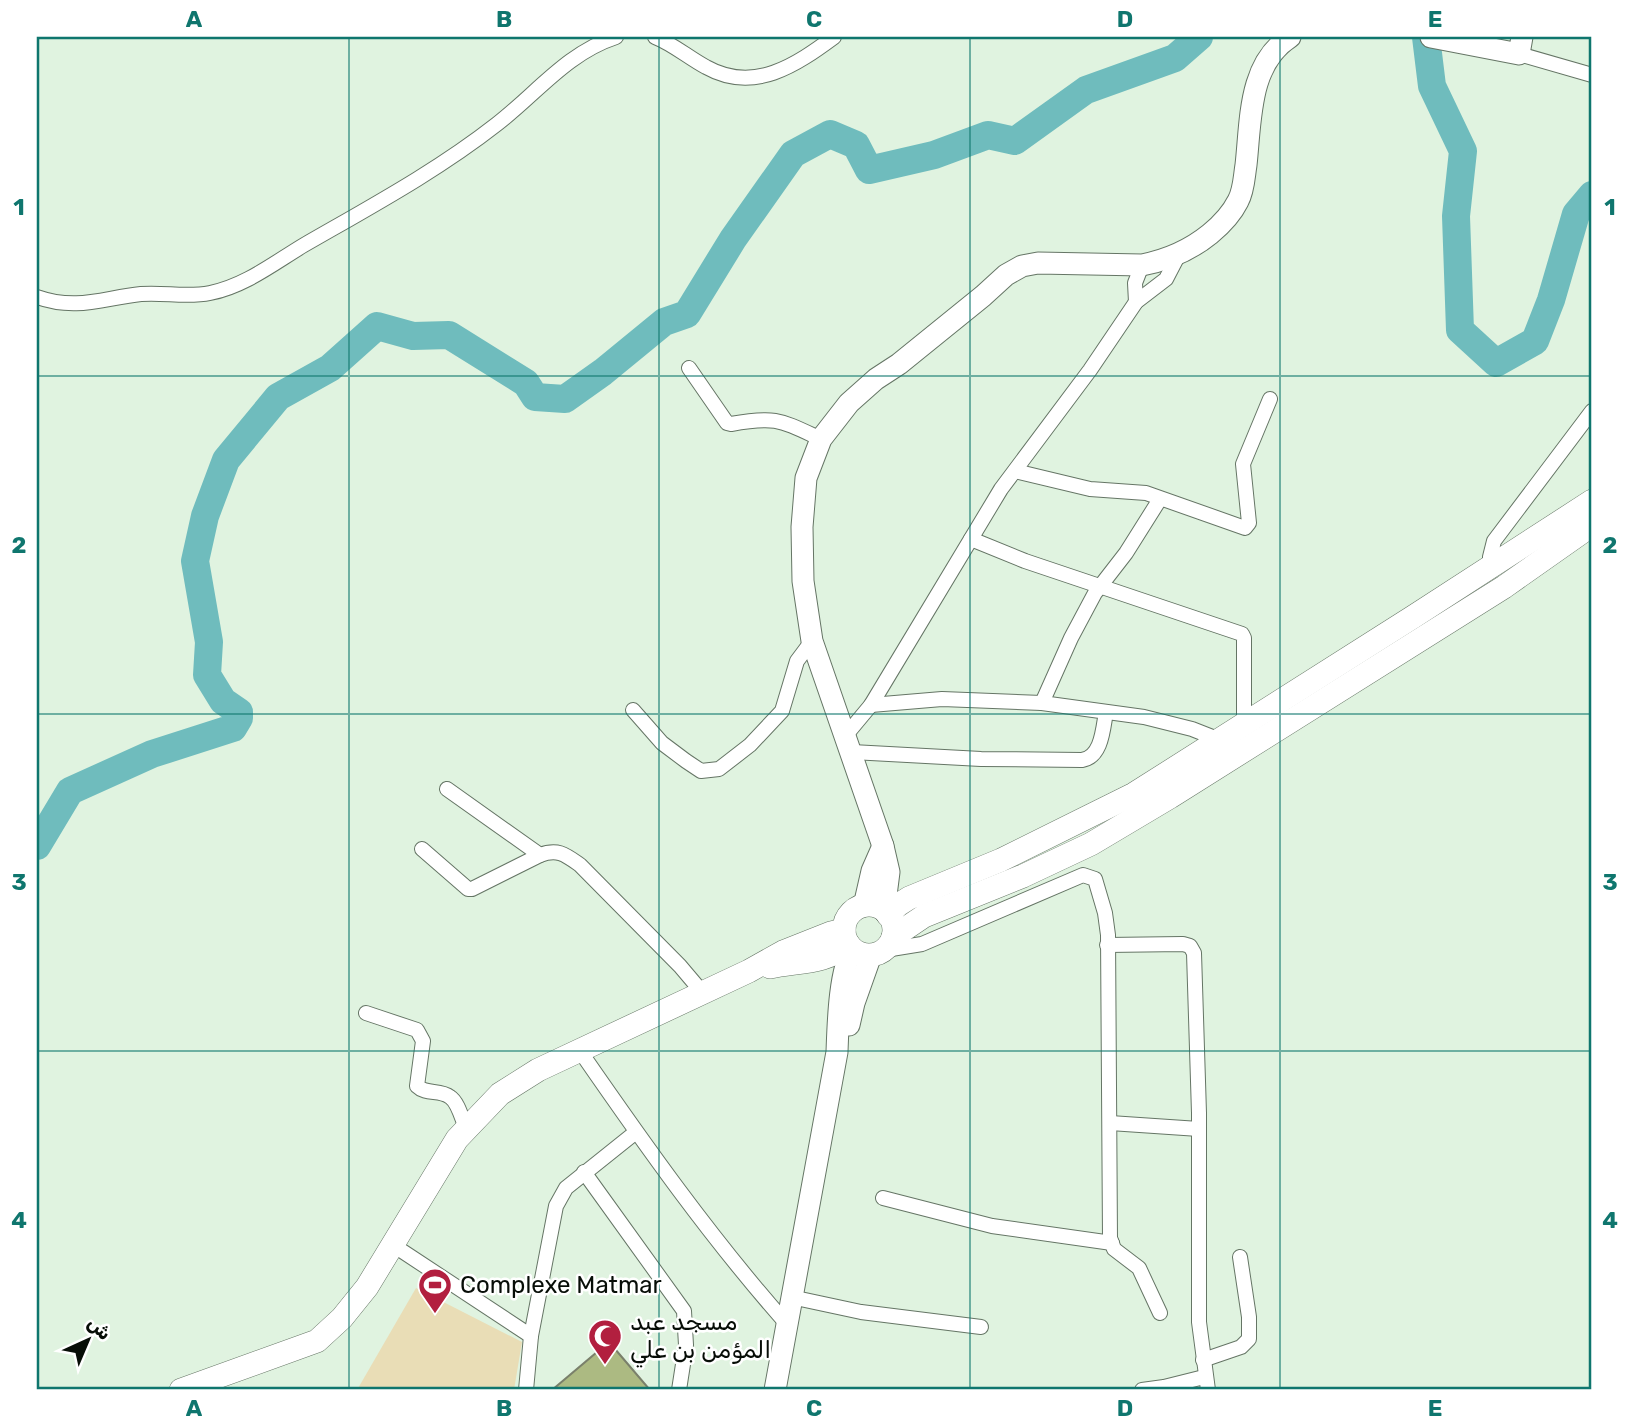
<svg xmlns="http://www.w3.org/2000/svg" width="1629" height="1427" viewBox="0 0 1629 1427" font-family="Rubik,Vazirmatn,sans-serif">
  <rect width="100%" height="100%" fill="#e0f3e0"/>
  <path fill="#e9ddb6" d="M416 1288 522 1342 514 1390H357Z"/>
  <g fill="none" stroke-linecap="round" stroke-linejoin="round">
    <g stroke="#6fbcbd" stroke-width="28">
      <path d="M1426 37 1432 86 1463 151 1456 216 1460 330 1496 363 1535 341 1551 300 1576 214 1592 195"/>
      <path d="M37 846 70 791 152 754 233 728 239 718V712L223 701 207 675 209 642 195 561 205 516 226 460 278 397 330 368 377 326 413 336 449 335 526 383 535 397 565 399 603 372 664 322 687 314 733 239 793 154 830 134 856 145 869 170 934 155 988 135 1015 141 1086 90 1175 58 1199 37"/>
    </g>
  </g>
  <path fill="#acba82" stroke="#7a806b" stroke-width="2" d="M609 1342 650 1390H552Z"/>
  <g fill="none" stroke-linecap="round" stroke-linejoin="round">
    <g stroke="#657565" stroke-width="16">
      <g id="minor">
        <path d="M655 37C673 44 689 58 706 67 754 94 796 65 834 37"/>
        <path d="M1519 54 1592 75"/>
        <path d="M37 297C77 311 103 298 141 294 165 292 186 298 210 293 245 286 274 263 304 245 370 207 437 171 497 124 537 93 567 53 616 37"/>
        <path d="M1136 302 1135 283 1142 265"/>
        <path d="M689 368 727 423 731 424C776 416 780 420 821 439"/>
        <path d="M1015 471 1090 489 1146 493 1245 528 1249 523 1243 464 1270 399"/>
        <path d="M971 539 1025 561 1242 634 1244 638V729"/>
        <path d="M1492 565 1490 557 1494 541 1592 411"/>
        <path d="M1042 703 1071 638 1095 593 1126 553 1160 499"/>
        <path d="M871 705 942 699 1042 703 1144 717 1192 729 1220 740"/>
        <path d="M633 710 662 743 686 761 701 771 719 769 750 745 782 711 797 661 812 641"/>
        <path d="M846 735 871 705 1001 489 1090 370 1136 302 1166 279 1179 254"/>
        <path d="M852 752 981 759 1082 760C1102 757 1103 728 1106 712"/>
        <path d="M447 789 540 855"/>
        <path d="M422 849 468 889H472L540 855C558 848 566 855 580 865L680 966 702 992"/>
        <path d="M1107 945 1183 944 1190 946 1194 953 1199 1113V1322L1208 1390"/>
        <path d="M885 950 922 944 1083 875 1095 879 1105 913 1108 935 1110 1238 1114 1249 1139 1268 1160 1313"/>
        <path d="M366 1013 417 1030 423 1041 417 1086C426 1095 440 1089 450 1097 458 1102 462 1119 466 1128"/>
        <path d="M580 1051C645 1145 710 1237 786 1323"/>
        <path d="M1110 1123 1199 1129"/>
        <path d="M584 1172 684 1311 686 1345 679 1390"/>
        <path d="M883 1198 992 1226 1112 1243"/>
        <path d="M393 1245 531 1336"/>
        <path d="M791 1297 861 1312 981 1327"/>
        <path d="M1203 1360 1241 1347 1249 1339V1317L1240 1257"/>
        <path d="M526 1390 531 1336 556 1206 566 1188 636 1132"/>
        <path d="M1142 1390 1164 1387 1204 1377"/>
      </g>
    </g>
    <g stroke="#657565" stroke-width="23">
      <g id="secondary">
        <path d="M1431 37 1519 54 1522 37"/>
        <path d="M864 906 872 871 883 846"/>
        <path d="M884 911 889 872 883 846 812 641 803 581 802 527 806 478 821 439 849 403 876 379 899 364 983 296 1006 275 1022 266 1038 263 1142 265C1168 260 1189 251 1210 234 1221 225 1231 215 1238 201 1244 190 1244 177 1246 165 1251 121 1248 64 1290 37"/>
        <path d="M849 1025 854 1003 871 955"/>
        <path d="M775 1390 837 1052C838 1026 839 970 853 949"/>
      </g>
    </g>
    <g stroke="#657565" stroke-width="24">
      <g id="primary">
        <circle cx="869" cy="930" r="25"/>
        <path d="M888 915 898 905 909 898 1001 860 1134 794 1413 617 1592 501"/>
        <path d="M893 937 924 916 1023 876 1091 844 1170 797 1504 587 1592 525"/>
        <path d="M770 967C797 961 827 964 848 944"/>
        <path d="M181 1390 317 1341 342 1318 367 1287 457 1139 500 1094 538 1070 749 971 783 952 831 933 844 930"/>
      </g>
    </g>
    <use href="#minor" stroke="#fff" stroke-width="14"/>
    <use href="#secondary" stroke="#fff" stroke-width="21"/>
    <use href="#primary" stroke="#fff" stroke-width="23"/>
  </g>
  <path fill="none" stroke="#0f766e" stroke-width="2" stroke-opacity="0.55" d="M349 37V1390M659 37V1390M970 37V1390M1280 37V1390M37 376H1592M37 714H1592M37 1051H1592"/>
  <defs>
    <g id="stadium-pin" transform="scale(1.75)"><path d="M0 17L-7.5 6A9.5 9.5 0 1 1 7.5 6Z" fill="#b21f3f" stroke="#fff"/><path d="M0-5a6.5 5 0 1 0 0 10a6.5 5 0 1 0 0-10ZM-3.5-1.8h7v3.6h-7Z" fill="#fff"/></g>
    <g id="mosque-pin" transform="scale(1.75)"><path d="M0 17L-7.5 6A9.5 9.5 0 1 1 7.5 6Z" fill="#b21f3f" stroke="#fff"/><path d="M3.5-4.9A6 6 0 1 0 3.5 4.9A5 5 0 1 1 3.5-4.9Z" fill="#fff"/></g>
  </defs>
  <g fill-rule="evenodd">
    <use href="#stadium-pin" x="435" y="1285"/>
    <use href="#mosque-pin" x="605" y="1336"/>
  </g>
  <g text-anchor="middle" stroke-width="5" stroke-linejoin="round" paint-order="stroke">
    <g font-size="24" fill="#070d07" stroke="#fff" text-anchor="start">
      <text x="460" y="1293">Complexe Matmar</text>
      <text x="630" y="1330">مسجد عبد<tspan x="630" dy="28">المؤمن بن علي</tspan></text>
    </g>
  </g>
  <rect width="1629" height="1427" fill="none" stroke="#ffffff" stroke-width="77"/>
  <g transform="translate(88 1340) rotate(44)" stroke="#ffffff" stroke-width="5" paint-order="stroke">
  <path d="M0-5L12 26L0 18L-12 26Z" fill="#070d07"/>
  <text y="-10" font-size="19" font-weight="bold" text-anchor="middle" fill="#070d07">ش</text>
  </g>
  <rect x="38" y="38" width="1552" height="1350" fill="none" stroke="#0f766e" stroke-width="2.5"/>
  <g font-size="23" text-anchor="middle" font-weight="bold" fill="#0f766e">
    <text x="194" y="27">A</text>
    <text x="504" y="27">B</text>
    <text x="814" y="27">C</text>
    <text x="1125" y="27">D</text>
    <text x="1435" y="27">E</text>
    <text x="19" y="215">1</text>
    <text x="1610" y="215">1</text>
    <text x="19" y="553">2</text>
    <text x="1610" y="553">2</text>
    <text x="19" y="890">3</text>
    <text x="1610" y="890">3</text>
    <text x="19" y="1228">4</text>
    <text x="1610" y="1228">4</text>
    <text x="194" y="1416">A</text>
    <text x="504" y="1416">B</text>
    <text x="814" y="1416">C</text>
    <text x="1125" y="1416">D</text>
    <text x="1435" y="1416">E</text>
  </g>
</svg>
